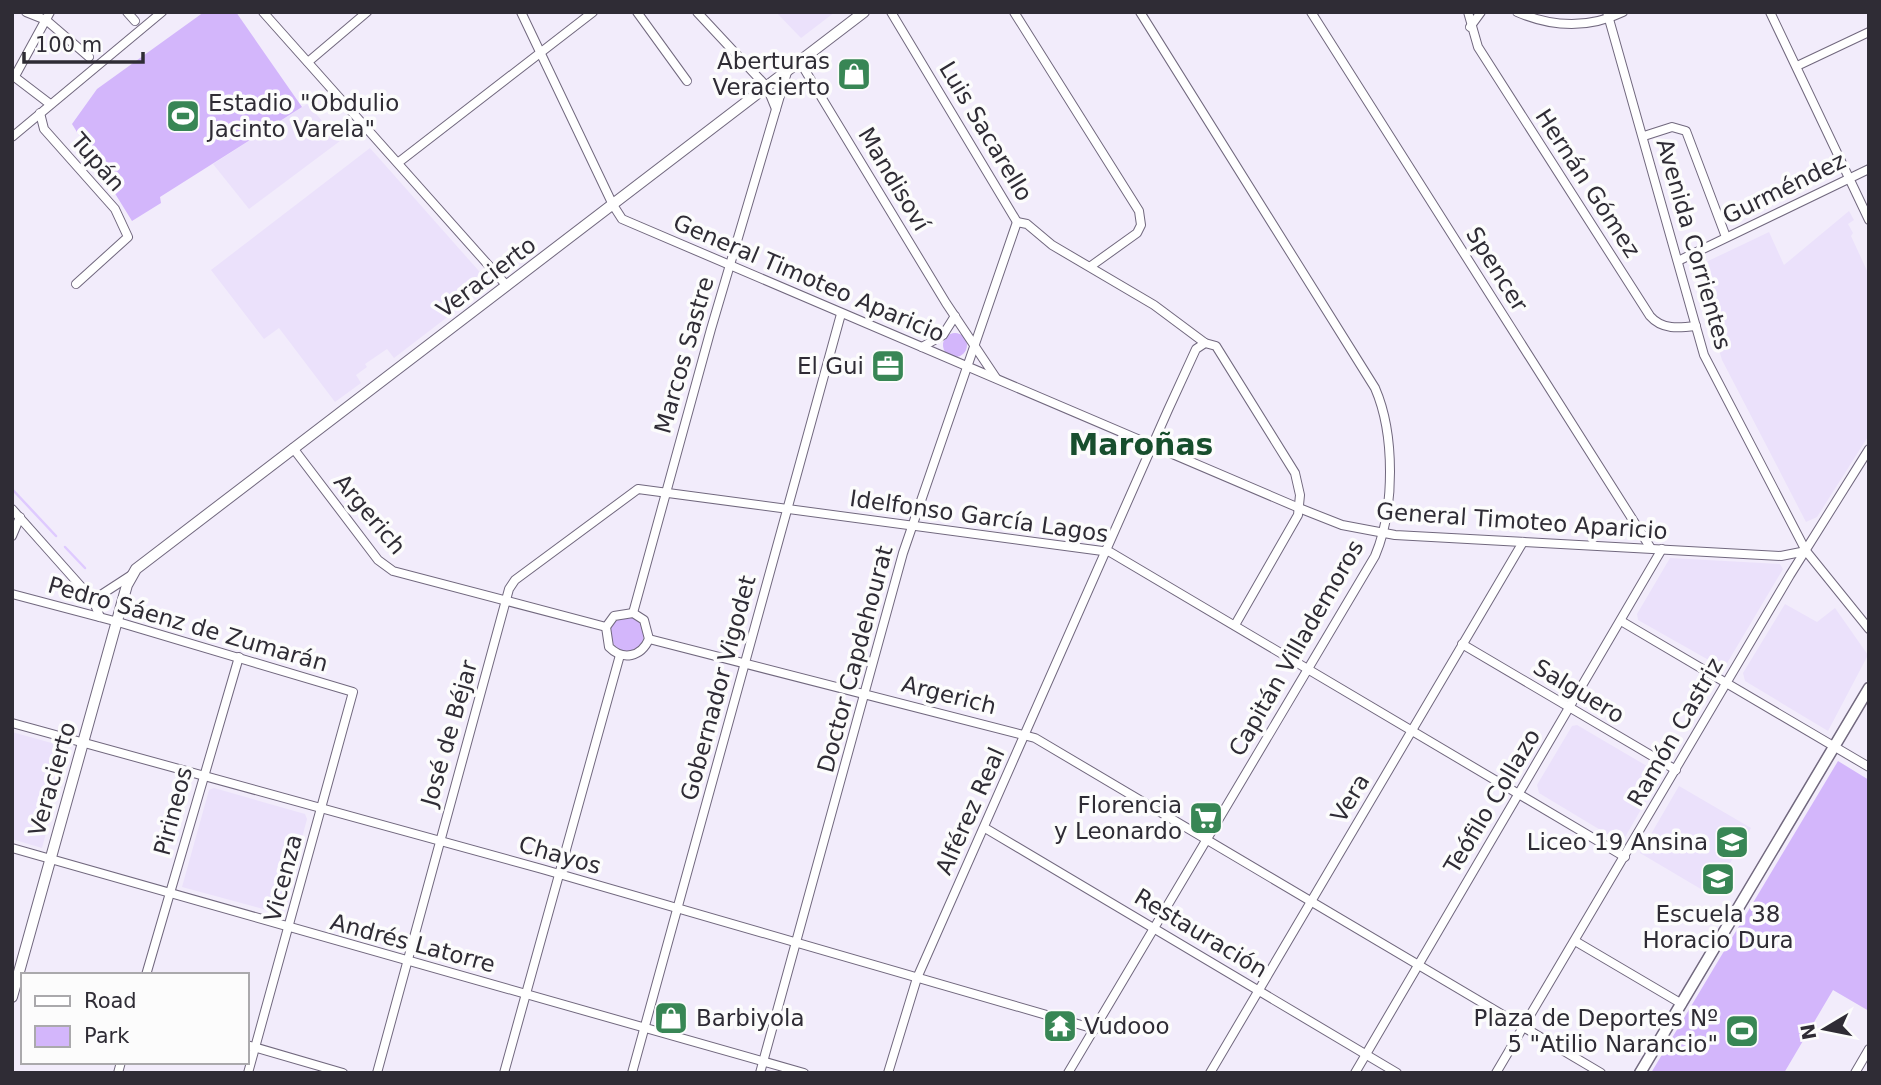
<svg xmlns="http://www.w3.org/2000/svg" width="1881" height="1085" viewBox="0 0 1881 1085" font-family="'DejaVu Sans',sans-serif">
  <rect width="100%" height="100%" fill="#f2ecfb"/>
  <g fill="#ebe1fb">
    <path d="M776 12H835L801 38Z"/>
    <path d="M307 104 340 141 249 209 213 164Z"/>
    <path d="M370 148 486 279V284L484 289 394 358 387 349 365 364 367 367 356 375 361 383 335 402 279 328 264 339 211 270Z"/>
    <path d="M1849 211 1854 220 1848 224 1853 233 1851 236 1869 275V435L1817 517 1806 522 1722 360 1699 282 1704 263 1769 232 1784 265Z"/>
    <path d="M1670 558 1780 564 1783 569 1726 665 1721 667 1638 620 1637 614Z"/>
    <path d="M1785 604 1817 622 1835 608 1868 655 1828 731 1745 681 1743 673Z"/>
    <path d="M1577 725 1657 772 1659 778 1624 839 1617 840 1539 793 1537 785 1572 726Z"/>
    <path d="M12 732 66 747 68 752 42 848 12 839Z"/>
    <path d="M1679 786 1751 828 1711 895 1640 853Z"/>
    <path d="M214 788 305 814 307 819 282 914 182 887 209 790Z"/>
  </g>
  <g fill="#d3b6fb">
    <path d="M204 12H236L302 107 160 197 161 203 132 221 72 124 97 89Z"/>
    <circle cx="955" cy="345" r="12"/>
    <circle cx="627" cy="634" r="17"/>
    <path d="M1838 761 1869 780V1011L1833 990 1784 1073H1651Z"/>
  </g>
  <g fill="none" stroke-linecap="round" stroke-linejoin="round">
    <g stroke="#dfcaff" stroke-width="2.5">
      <path d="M12 489 56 536"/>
      <path d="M65 547 85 568"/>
    </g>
    <g stroke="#71687e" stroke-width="10">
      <g id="minor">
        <path d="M26 12 46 20 89 57"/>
        <path d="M127 12 135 21"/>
        <path d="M263 12 507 286"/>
        <path d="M521 12 613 205 622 219 1299 508 1342 525 1395 535 1781 556 1806 551"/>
        <path d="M637 12 687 81"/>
        <path d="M697 12 767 87 776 109"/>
        <path d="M891 12 1017 222"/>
        <path d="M1014 12 1139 211 1141 225 1137 233 1091 266"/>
        <path d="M1311 12 1650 547"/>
        <path d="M1468 12 1478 47 1650 316C1662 330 1679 328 1696 326"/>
        <path d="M1517 12C1552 27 1588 29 1623 12"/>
        <path d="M1607 12 1704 355 1806 551 1869 629"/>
        <path d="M1770 12 1869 220"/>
        <path d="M1470 27 1481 12"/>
        <path d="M308 62 367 12"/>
        <path d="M800 62 946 303 996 378"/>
        <path d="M1797 66 1869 32"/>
        <path d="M12 75 50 104"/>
        <path d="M15 76 50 12"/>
        <path d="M40 113 44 129 115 209 128 237 76 284"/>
        <path d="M1644 136 1672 127 1686 131 1726 237"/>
        <path d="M12 137 162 12"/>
        <path d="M399 162 593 12"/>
        <path d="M1017 222 1027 224 1052 245 1154 305 1205 343 1216 346 1295 473 1300 495 1298 515 1235 625"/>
        <path d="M1678 261 1869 169"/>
        <path d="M922 347 943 335 955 316"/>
        <path d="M293 448 378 560 393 571 606 627"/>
        <path d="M12 509 93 600 100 617"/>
        <path d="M12 536 20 517"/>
        <path d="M12 594 118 622 353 692 248 1073"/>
        <path d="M93 600 133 574"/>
        <path d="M633 613 711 329 787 72"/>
        <path d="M1621 621 1869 767"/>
        <path d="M606 627 609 647C623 661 641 657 649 639"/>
        <path d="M606 627 614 616 633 613 644 620 649 639"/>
        <path d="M649 639 1035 738 1601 1073"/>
        <path d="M1462 644 1676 770"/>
        <path d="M12 723 542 869 1095 1029"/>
        <path d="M985 828 1397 1073"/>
        <path d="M12 848 804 1073"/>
        <path d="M1575 941 1682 1004"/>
        <path d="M146 975 239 657"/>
        <path d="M247 1045 343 1073"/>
        <path d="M118 1073 121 1062"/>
        <path d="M377 1073 509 589 515 580 638 489 1110 552 1625 857"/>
        <path d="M504 1073 620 655"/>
        <path d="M632 1073 841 314"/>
        <path d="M760 1073 903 553 1017 222"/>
        <path d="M888 1073 917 978 1168 410 1196 349 1205 343"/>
        <path d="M1068 1073 1375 556C1395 509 1395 434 1375 388L1140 12"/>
        <path d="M1210 1073 1523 542"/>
        <path d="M1355 1073 1662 549"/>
        <path d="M1496 1073 1790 575 1869 449"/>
        <path d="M1855 1073 1869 1049"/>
      </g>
    </g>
    <g stroke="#71687e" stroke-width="12">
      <path id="tertiary" d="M12 997 127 585 136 569 864 12"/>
    </g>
    <g stroke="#71687e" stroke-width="13">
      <path id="secondary" d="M1640 1073 1869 688"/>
    </g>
    <use href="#minor" stroke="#fff" stroke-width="8"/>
    <use href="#tertiary" stroke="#fff" stroke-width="10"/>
    <use href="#secondary" stroke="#fff" stroke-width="10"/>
  </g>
  <defs>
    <g id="shop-square" transform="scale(1.75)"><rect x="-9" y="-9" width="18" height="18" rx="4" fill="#388655" stroke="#fcfcfc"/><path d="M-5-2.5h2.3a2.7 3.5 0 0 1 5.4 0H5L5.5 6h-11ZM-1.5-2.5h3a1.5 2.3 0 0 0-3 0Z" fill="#fff"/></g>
    <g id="stadium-square" transform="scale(1.75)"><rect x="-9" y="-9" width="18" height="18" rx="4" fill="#388655" stroke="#fcfcfc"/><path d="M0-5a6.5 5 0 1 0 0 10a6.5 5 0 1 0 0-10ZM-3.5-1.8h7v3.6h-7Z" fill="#fff"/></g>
    <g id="office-square" transform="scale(1.75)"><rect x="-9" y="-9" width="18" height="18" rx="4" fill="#388655" stroke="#fcfcfc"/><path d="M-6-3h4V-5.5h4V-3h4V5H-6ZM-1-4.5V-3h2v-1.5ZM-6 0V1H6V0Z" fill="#fff"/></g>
    <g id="supermarket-square" transform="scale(1.75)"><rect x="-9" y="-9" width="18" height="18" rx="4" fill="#388655" stroke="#fcfcfc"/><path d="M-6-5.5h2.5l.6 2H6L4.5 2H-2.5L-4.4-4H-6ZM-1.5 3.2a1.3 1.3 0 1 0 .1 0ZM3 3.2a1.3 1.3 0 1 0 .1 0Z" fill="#fff"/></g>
    <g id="school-square" transform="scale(1.75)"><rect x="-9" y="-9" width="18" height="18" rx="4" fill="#388655" stroke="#fcfcfc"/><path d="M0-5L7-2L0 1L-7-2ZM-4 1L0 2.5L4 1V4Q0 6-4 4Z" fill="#fff"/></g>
    <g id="temple-square" transform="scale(1.75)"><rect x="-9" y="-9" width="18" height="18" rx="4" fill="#388655" stroke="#fcfcfc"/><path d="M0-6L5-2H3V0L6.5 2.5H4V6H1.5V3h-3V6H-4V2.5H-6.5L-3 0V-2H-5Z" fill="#fff"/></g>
  </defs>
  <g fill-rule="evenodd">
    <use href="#shop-square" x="854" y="74"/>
    <use href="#stadium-square" x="183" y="116"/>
    <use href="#office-square" x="888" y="366"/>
    <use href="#supermarket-square" x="1206" y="818"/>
    <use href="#school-square" x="1732" y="842"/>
    <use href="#school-square" x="1718" y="879"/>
    <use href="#shop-square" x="671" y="1018"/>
    <use href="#temple-square" x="1060" y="1026"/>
    <use href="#stadium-square" x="1742" y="1031"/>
  </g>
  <g text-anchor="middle" stroke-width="7" stroke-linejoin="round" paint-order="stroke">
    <g font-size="23" fill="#2f2c35" stroke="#fcfcfc" text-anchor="end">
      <text x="830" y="69">Aberturas<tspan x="830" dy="26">Veracierto</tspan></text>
      <text x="208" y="111" text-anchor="start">Estadio "Obdulio<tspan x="208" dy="26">Jacinto Varela"</tspan></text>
      <text x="864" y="374">El Gui</text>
      <text x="1182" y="813">Florencia<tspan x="1182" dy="26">y Leonardo</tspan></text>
      <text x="1708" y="850">Liceo 19 Ansina</text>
      <text x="1718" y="922" text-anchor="middle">Escuela 38<tspan x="1718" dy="26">Horacio Dura</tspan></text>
      <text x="696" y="1026" text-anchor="start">Barbiyola</text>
      <text x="1718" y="1026">Plaza de Deportes Nº<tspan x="1718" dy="26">5 "Atilio Narancio"</tspan></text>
      <text x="1084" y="1034" text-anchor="start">Vudooo</text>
    </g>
    <g font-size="23" fill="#2f2c35" stroke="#fcfcfc">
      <text transform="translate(986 131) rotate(59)" y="8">Luis Sacarello</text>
      <text transform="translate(98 162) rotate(49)" y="8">Tupán</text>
      <text transform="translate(894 179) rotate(59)" y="8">Mandisoví</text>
      <text transform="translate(1588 183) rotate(57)" y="8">Hernán Gómez</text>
      <text transform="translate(1784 188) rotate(-26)" y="8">Gurméndez</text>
      <text transform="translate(1694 244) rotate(74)" y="8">Avenida Corrientes</text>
      <text transform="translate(1497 269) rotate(58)" y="8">Spencer</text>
      <text transform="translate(486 277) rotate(-37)" y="8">Veracierto</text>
      <text transform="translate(809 278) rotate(23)" y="8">General Timoteo Aparicio</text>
      <text transform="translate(684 355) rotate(-74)" y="8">Marcos Sastre</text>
      <text transform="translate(370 514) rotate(50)" y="8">Argerich</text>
      <text transform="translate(979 516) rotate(8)" y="8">Idelfonso García Lagos</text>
      <text transform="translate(1522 521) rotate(4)" y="8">General Timoteo Aparicio</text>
      <text transform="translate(188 624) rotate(16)" y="8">Pedro Sáenz de Zumarán</text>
      <text transform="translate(1296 648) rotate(-60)" y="8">Capitán Villademoros</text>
      <text transform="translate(855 659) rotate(-75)" y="8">Doctor Capdehourat</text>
      <text transform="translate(718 688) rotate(-75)" y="8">Gobernador Vigodet</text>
      <text transform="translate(1579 691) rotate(31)" y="8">Salguero</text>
      <text transform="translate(949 695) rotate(14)" y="8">Argerich</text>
      <text transform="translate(1675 732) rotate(-60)" y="8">Ramón Castriz</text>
      <text transform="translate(449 733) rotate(-74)" y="8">José de Béjar</text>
      <text transform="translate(52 779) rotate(-74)" y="8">Veracierto</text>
      <text transform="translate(1350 798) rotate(-59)" y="8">Vera</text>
      <text transform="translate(1492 801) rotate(-59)" y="8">Teófilo Collazo</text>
      <text transform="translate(173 811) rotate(-75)" y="8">Pirineos</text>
      <text transform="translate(970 811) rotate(-66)" y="8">Alférez Real</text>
      <text transform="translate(560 855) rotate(16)" y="8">Chayos</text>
      <text transform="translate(283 878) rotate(-75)" y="8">Vicenza</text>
      <text transform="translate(1201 933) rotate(31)" y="8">Restauración</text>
      <text transform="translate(413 943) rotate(15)" y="8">Andrés Latorre</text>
    </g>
    <g font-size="30" font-weight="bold" fill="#174e2d" stroke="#fcfcfc">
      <text x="1141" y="455">Maroñas</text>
    </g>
  </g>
  <rect width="1881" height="1085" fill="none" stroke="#2f2c35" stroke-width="28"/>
  <rect x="21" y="973" width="228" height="91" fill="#fcfcfc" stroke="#aaa9ac" stroke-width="2"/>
  <rect x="35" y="996" width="35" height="10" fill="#ffffff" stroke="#aaa9ac" stroke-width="2"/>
  <text x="84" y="1008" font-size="21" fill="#2f2c35">Road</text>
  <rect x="35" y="1026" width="35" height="21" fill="#d3b6fb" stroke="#aaa9ac" stroke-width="2"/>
  <text x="84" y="1043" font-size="21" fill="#2f2c35">Park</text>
  <g transform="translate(1825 1029) rotate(260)" stroke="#fcfcfc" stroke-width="5" paint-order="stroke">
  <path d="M0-5L12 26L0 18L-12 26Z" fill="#2f2c35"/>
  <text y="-10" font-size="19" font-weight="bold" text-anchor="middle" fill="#2f2c35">N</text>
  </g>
  <path d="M24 52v10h119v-10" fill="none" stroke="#2f2c35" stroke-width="3.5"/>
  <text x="35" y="52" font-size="21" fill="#2f2c35" stroke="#fcfcfc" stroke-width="5" paint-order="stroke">100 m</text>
</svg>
